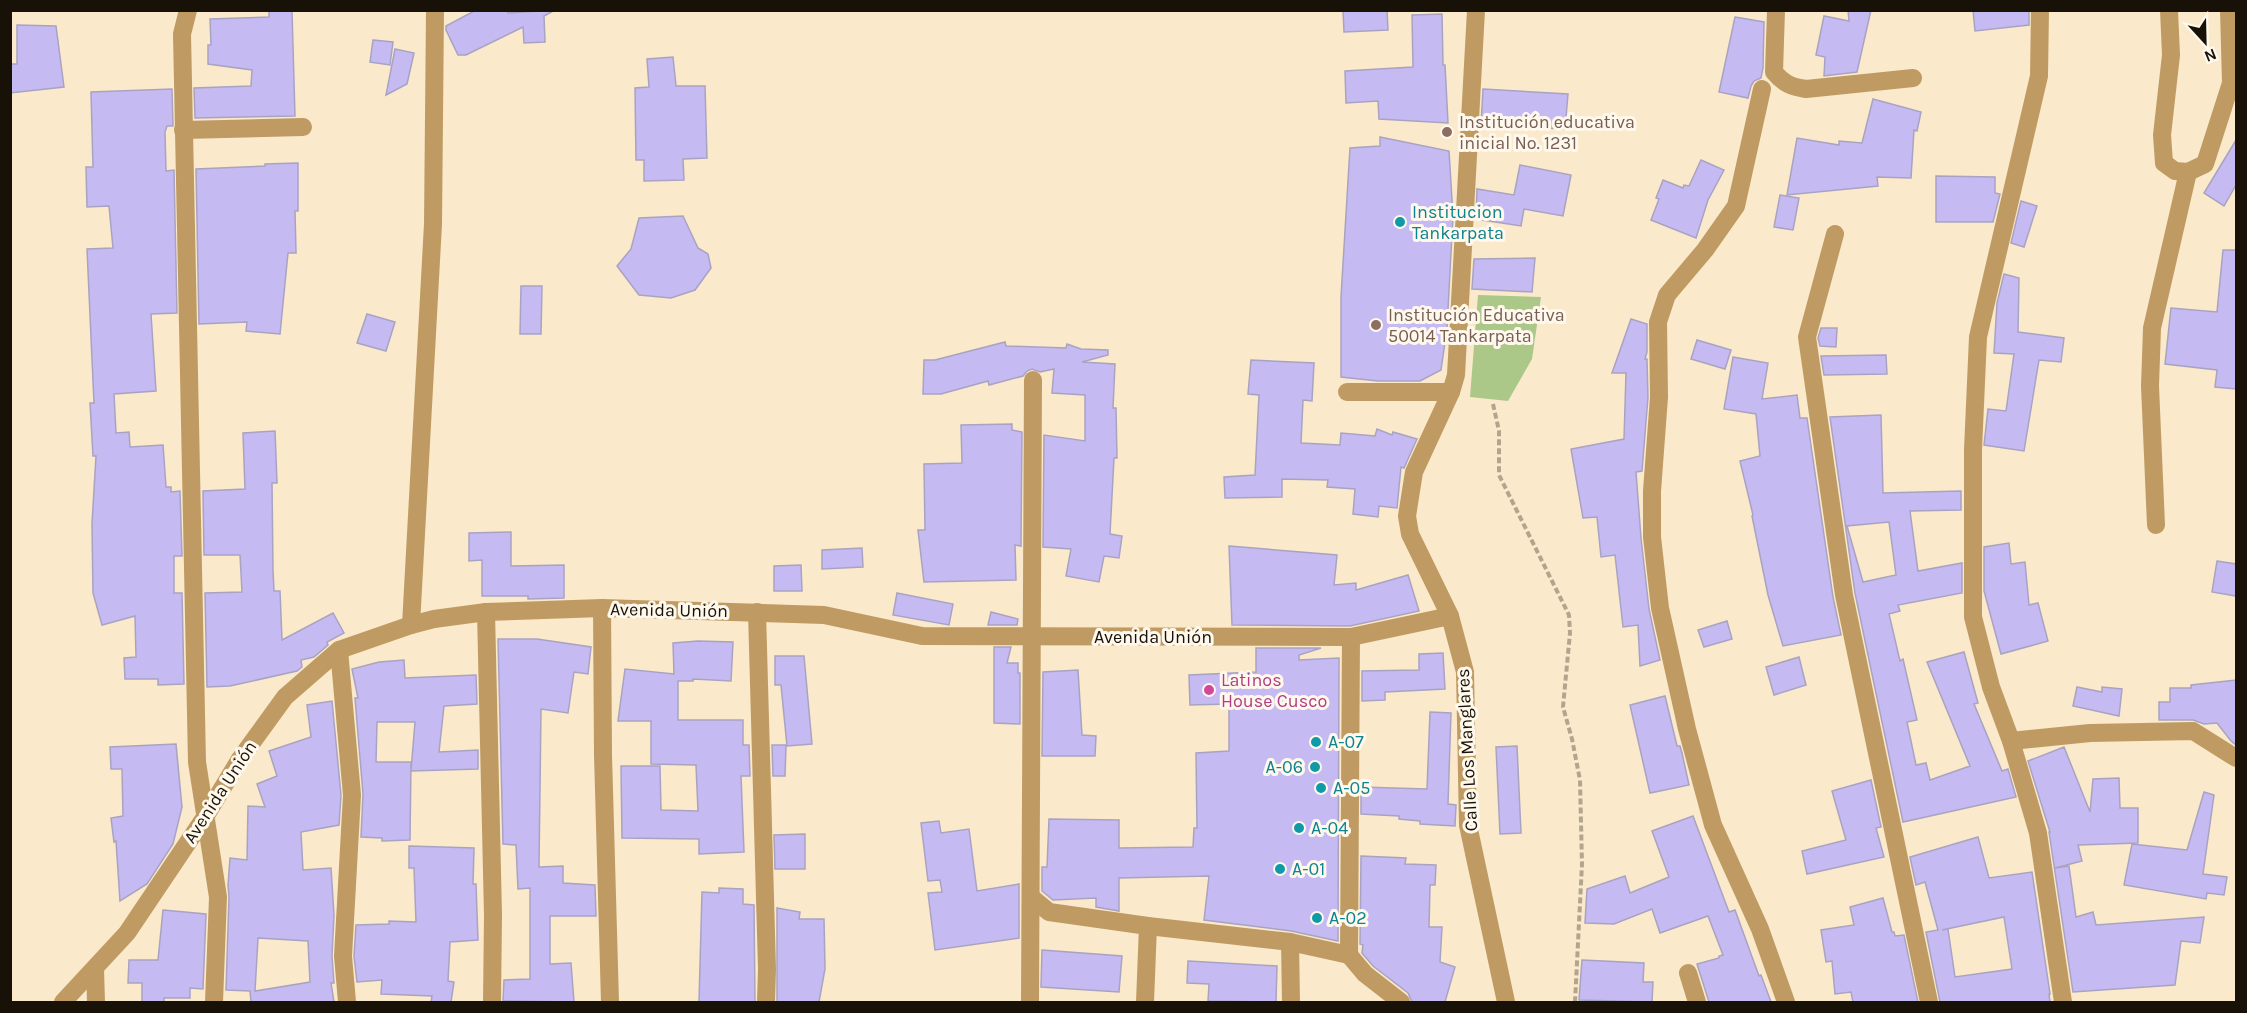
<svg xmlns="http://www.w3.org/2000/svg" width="2247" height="1013" viewBox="0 0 2247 1013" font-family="Karla,sans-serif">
  <rect width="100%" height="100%" fill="#fae9cb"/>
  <path fill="#acc888" d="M1478 295 1541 297 1532 359 1508 401 1470 397Z"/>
  <g fill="#c6baf2" stroke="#a9a3c2" stroke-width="1.5" fill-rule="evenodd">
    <path d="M476 10H507L508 13 555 10 544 16 545 42 524 43 523 27 466 55H458L446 30V26Z"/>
    <path d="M1343 10H1387L1388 30 1344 32Z"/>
    <path d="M1848 10H1871L1857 72 1824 76 1825 57 1816 55 1824 16 1849 21Z"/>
    <path d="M1973 10H2029V25L1975 31Z"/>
    <path d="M269 11H292L295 116 195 118 194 88 251 86 252 70 208 64V45H211L210 19 269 17Z"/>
    <path d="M1442 14 1443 65H1445L1448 123 1379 119 1378 101 1346 103 1345 71 1413 67 1412 15Z"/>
    <path d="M1735 17 1764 22 1763 68 1761 78 1754 81 1751 86 1748 98 1719 92Z"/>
    <path d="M17 25 56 26 64 87 10 93V64H17Z"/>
    <path d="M373 40 393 42 390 65 370 62Z"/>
    <path d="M395 49 414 53 407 84 386 95Z"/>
    <path d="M673 57 676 86H705L707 158 683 159 684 180 644 181V160H636L635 88 649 87 647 59Z"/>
    <path d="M172 89 173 126H167L165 132 166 171 174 170 177 313 151 314 156 391 114 394 116 433 129 432 130 447 163 445 166 487H171V492L180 491 182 556H174V593H182L184 684 158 685V679H125L124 658 136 657 135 616 102 625 93 593 92 524 96 456H93L90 403H94L87 249 113 248 109 206 87 207 86 167H93L91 92Z"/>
    <path d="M1483 89 1568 94 1565 129 1481 125Z"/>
    <path d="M1873 99 1921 112 1917 131 1914 130 1911 178 1877 177 1878 186 1787 195 1797 138 1839 145V141L1862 143Z"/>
    <path d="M1380 137 1449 151 1453 216 1447 328 1441 370 1420 381H1378L1341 377V297L1350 148 1380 146Z"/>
    <path d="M2236 140V185L2224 206 2204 193Z"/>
    <path d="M1701 160 1724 170 1708 200 1696 238 1651 220 1659 199 1656 198 1663 180 1683 188 1684 185 1689 186Z"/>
    <path d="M298 163V211H295L296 253H288L280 334 246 331 247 322 199 324 196 169 265 166V164Z"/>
    <path d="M1520 165 1571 175 1563 216 1524 209 1521 226 1476 219 1477 189 1514 195Z"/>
    <path d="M1936 176 1995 177V193L2000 194 1993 222H1936Z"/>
    <path d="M1780 195 1799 198 1793 230 1774 227Z"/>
    <path d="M2021 201 2037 206 2024 247 2011 243Z"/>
    <path d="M683 216 698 248 708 254 711 268 695 290 671 298 639 295 617 266 631 249 639 218Z"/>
    <path d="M2223 250H2236V389L2215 387 2217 370 2165 364 2171 308 2217 312Z"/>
    <path d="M1535 258 1532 292 1472 289 1474 259Z"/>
    <path d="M2004 274 2019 278 2018 332 2064 338 2061 362 2039 360 2024 451 1984 445 1988 409 2006 411 2014 354 1994 353 1997 303Z"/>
    <path d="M521 286H542L541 334H520Z"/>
    <path d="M367 314 395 322 386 351 357 343Z"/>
    <path d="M1631 319 1647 324V352L1645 359H1647L1648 397 1642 471 1636 472 1641 538 1649 609 1660 660 1640 666 1638 625 1623 627 1615 555 1601 557 1597 517 1583 518 1571 449 1624 439 1626 373H1612Z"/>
    <path d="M1821 328H1837L1836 347 1820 346 1818 338Z"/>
    <path d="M1697 340 1731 350 1725 369 1691 359Z"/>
    <path d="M1005 342 1006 346 1066 348 1067 344 1081 349 1108 350V355L1082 362 1115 364 1113 408H1116L1117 458H1114L1110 534 1122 536 1119 558 1104 556 1099 582 1066 576 1071 549 1043 547 1044 435 1085 441V395L1052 393 1054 369 1040 372 1032 369 1027 371 1023 376 989 385 988 381 941 394H923L924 360H935Z"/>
    <path d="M1886 355 1887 374 1824 375 1821 356Z"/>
    <path d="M1733 357 1768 363 1762 399 1797 395 1800 418H1807L1833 597 1841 635 1783 646 1768 595 1752 516 1753 515 1740 461 1760 456 1756 414 1724 409Z"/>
    <path d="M1251 360 1314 363 1312 401 1303 400 1301 443 1340 445 1341 433 1375 436 1377 429 1392 435 1393 432 1417 439 1404 468 1401 467 1397 508 1379 506 1378 517 1353 514 1355 489 1327 487 1328 480 1282 479V497L1225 498 1224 477 1255 475 1259 395 1248 394Z"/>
    <path d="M1881 415 1883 493 1961 491V510L1910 511 1918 571 1962 563V593L1898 605 1900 611 1889 614 1900 661 1903 659 1917 720 1907 722 1916 765 1926 763 1930 780 1970 766 1927 662 1964 652 1978 703 1974 704 2002 771 2008 769 2016 797 1903 822 1855 593 1830 417ZM1889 522 1896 575 1863 582 1847 526Z"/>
    <path d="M1012 424V430L1022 432 1021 546 1015 545 1016 580 924 582 918 530H925L924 464 962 463 961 425Z"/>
    <path d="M275 431 277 483H272L273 570 274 591H280L282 640 333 613 344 633 327 642 328 645 314 657 301 660 302 667 297 671 230 686 207 687 205 593 242 592 240 555H204L203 491 245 489 243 433Z"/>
    <path d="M511 532V566L564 565V598L528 599V596H482V560L469 561V533Z"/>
    <path d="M2009 543 2011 564 2025 562 2029 605 2038 603 2048 641 2001 654 1984 591V547Z"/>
    <path d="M1229 546 1337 555 1334 585 1356 583V590L1408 575 1419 611 1350 626 1232 625Z"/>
    <path d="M862 548 863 567 822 569V550Z"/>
    <path d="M2217 561 2236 564V596L2212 592Z"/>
    <path d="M801 565 802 591H774V566Z"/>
    <path d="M897 593 953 604 949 625 893 615Z"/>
    <path d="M991 612 1018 619 1017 625H988Z"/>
    <path d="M1727 621 1732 639 1704 647 1698 630Z"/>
    <path d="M498 639H537L591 647 588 674 574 672 568 713 541 709 539 867 563 866V883L595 885 596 916H550V964L571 963 574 1002 503 1001 504 980 530 979V888L518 889 516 845 503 844Z"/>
    <path d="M698 641 733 642 731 681 693 679V681H678V720H743V745H749L750 776H741L744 852 699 854V839L622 838 621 766H660L661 810 698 811 696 765 651 764V721H618L625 669 674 674 673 643Z"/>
    <path d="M994 647H1011L1007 663H1018V673H1020V724L994 723Z"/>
    <path d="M1256 648H1321L1299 655V660L1339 658 1338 941 1291 931 1204 920 1209 876 1119 878V911L1096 907V898L1053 900 1042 891V867H1047L1049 819 1119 820V848L1193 847 1194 828H1197L1196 753 1229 751V704L1190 705 1189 675 1256 672Z"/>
    <path d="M1443 653 1445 689 1385 692V700L1362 701V671L1419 670V654Z"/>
    <path d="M775 656H804L812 744 787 746 781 685H775Z"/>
    <path d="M1799 657 1806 685 1774 695 1766 667Z"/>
    <path d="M404 660 405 678 476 675 477 704 444 706 439 752 478 750V769L411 771 415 722H377L376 762H411L410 840 382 841V838L361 837 363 794 355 698H358L352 669 379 662Z"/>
    <path d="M1078 670 1082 735 1096 736 1095 756H1042L1043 672Z"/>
    <path d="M2236 680V745L2231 741 2217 723 2204 724 2193 720H2159V702H2170V688H2191V685Z"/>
    <path d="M2077 687 2102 692V687L2122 689 2119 716 2073 706Z"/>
    <path d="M1665 696 1677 746H1680L1682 753 1689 785 1650 793 1630 705Z"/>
    <path d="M332 701 341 795 339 825 301 832 303 870 331 868 334 915 332 956 334 983H331L334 1002H251L250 991 226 990 229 897 228 885 230 858 247 860 248 806 265 807 257 784 277 776 269 751 311 737 307 705ZM258 938 308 941 310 982 255 991Z"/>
    <path d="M1430 712 1451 713 1448 804 1456 805 1455 826 1420 824V821L1399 819V816L1361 814V787L1427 789Z"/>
    <path d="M176 744 182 807 173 844 147 884 120 901 116 841 114 842 111 818 123 816 122 769H111L110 747Z"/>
    <path d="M772 745H786L785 776H773Z"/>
    <path d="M1517 746 1521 833 1500 834 1496 747Z"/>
    <path d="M2064 747 2090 812 2093 779 2119 778 2120 808H2138V843L2078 845 2082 861 2055 868 2069 866 2076 917 2093 912 2096 925 2204 917 2200 943 2181 941 2175 985 2073 992 2049 832H2050L2028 761Z"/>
    <path d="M1871 780 1881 827 1876 828 1884 857 1807 874 1802 851 1846 840 1832 791Z"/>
    <path d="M2204 792 2214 795 2203 874 2227 877 2224 895 2207 893 2206 899 2124 885 2132 844 2187 850Z"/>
    <path d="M1693 816 1729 912 1735 910 1759 976 1761 975 1771 1002H1709L1697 964 1719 958V956L1723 955 1708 916 1660 933 1652 909 1614 924 1585 923 1587 889 1625 876 1630 893 1669 877 1652 831Z"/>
    <path d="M939 821 941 833 969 829 977 891 1019 884V938L935 950 928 893 942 892 940 880 928 881 921 823Z"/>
    <path d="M805 834V869H775L774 835Z"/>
    <path d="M1978 837 1989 878 2032 872 2050 994H2049L2050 1002H1940L1926 932 1938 930 1925 882 1916 885 1910 857ZM2004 917 2012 969 1955 977 1948 929 1942 930Z"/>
    <path d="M409 846 474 848 473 884H476L478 940 450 942 448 981 454 982 451 1002H431L432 996 381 994 382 980 357 982 354 956 356 925 389 924V921L416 922 414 868H409Z"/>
    <path d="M1361 856 1406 858 1405 864 1436 865 1435 885H1430L1429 927H1442L1440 962 1455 967 1445 1002H1412L1408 993 1373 966 1362 953 1363 945 1360 944Z"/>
    <path d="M719 888 743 889V904L754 905 755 1002H699L702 892 719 893Z"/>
    <path d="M1883 898 1892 932H1894L1895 936 1904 935 1918 1002H1853L1851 992 1835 994 1832 961 1826 962 1821 930 1854 925 1850 907Z"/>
    <path d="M777 908 800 912 799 919H824L825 969 819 1002H777Z"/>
    <path d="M163 910 206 914 203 989 190 988V998H164V1002H142V983H128L129 960H158Z"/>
    <path d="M1042 950 1122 956 1119 992 1041 987Z"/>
    <path d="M1582 960 1644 963 1643 982H1653L1652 1002 1579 1000Z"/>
    <path d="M1188 961 1277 966 1276 1002 1208 1001 1209 984 1187 983Z"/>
  </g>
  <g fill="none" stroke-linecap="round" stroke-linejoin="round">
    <path stroke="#b3a58d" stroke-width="4" stroke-dasharray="6 3" stroke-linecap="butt" d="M1493 404 1499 431V475L1569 615 1570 633 1563 707 1572 739 1580 780 1582 864 1575 1002"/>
    <g stroke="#bf9b63" stroke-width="18">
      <path d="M188 10 182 34 197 762 218 897 214 1002"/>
      <path d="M1476 10 1456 375 1451 392 1414 472 1407 516 1410 534 1450 616 1465 672 1468 825 1506 1002"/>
      <path d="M1776 10 1774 72C1784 84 1792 87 1806 89L1913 78"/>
      <path d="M2040 10 2039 76 1978 337 1973 450V617L1991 687 2011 741 2038 833 2063 1002"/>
      <path d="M1762 89 1736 206 1705 250 1667 295 1658 322 1659 397 1652 491V537L1660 608 1687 729 1713 825 1760 929 1786 1002"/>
      <path d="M183 130 303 127"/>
      <path d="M2188 172 2205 164 2231 83 2229 10"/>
      <path d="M1835 234 1807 337 1844 595 1929 1002"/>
      <path d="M1347 392H1451"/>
      <path d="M2156 525 2150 386 2152 328 2188 172 2175 171 2164 163 2162 135 2171 55 2169 10"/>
      <path d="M602 608 603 755 610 1002"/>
      <path d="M486 612 493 915 492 1002"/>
      <path d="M757 612 767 969 766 1002"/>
      <path d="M411 625 433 224 435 10"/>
      <path d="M339 650 352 795 343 956 347 1002"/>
      <path d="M2011 741 2090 733 2193 731 2236 758"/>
      <path d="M1032 898 1049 912 1148 926 1290 942 1349 955"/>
      <path d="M1290 942 1291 1002"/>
      <path d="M1349 955 1351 637"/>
      <path d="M1349 955 1365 974 1401 1002"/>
      <path d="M95 969 96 1002"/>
      <path d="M1688 973 1697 1002"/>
      <path d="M63 1002 127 933 205 817 240 759 285 697 339 650 411 625 434 619 486 612 602 608 824 615 922 636 1351 637 1450 616"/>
      <path d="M1030 1002 1033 380"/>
      <path d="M1145 1002 1148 926"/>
    </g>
  </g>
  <g fill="#8d6e63" stroke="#fff8ec" stroke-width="2">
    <circle cx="1447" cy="132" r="6"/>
    <circle cx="1376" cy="325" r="6"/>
  </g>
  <g fill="#0f9aa8" stroke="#fff8ec" stroke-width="2">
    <circle cx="1400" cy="222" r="6"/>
    <circle cx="1316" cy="742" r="6"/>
    <circle cx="1315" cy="767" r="6"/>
    <circle cx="1321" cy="788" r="6"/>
    <circle cx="1299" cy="828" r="6"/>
    <circle cx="1280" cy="869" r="6"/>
    <circle cx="1317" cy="918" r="6"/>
  </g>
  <circle fill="#d1479c" stroke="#fff8ec" stroke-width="2" cx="1209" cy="690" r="6"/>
  <g text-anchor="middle" stroke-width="6" stroke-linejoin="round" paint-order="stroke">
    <g font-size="18" fill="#785e54" stroke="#fff8ec" text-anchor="start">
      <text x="1459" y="128">Institución educativa<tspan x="1459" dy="21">inicial No. 1231</tspan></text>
      <text x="1388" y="321">Institución Educativa<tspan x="1388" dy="21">50014 Tankarpata</tspan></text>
    </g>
    <g font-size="18" fill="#0d838f" stroke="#fff8ec" text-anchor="start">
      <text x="1412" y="218">Institucion<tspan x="1412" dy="21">Tankarpata</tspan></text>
      <text x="1328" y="748">A-07</text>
      <text x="1303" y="773" text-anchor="end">A-06</text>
      <text x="1333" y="794">A-05</text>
      <text x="1311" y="834">A-04</text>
      <text x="1292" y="875">A-01</text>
      <text x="1329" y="924">A-02</text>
    </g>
    <g font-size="18" fill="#171107" stroke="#fff8ec">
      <text transform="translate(669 610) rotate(1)" y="6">Avenida Unión</text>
      <text x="1153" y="643">Avenida Unión</text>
      <text transform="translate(1467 750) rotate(-93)" y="6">Calle Los Manglares</text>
      <text transform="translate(220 792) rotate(-57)" y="6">Avenida Unión</text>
    </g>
    <g font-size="18" fill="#b23c85" stroke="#fff8ec" text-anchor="start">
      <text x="1221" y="686">Latinos<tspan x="1221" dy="21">House Cusco</tspan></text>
    </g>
  </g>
  <rect width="2247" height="1013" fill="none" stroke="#171107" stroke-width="24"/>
  <g transform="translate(2205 42) rotate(158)" stroke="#fff8ec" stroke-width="4.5" paint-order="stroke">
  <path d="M0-4.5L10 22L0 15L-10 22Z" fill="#171107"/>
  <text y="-9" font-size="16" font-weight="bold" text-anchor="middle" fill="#171107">N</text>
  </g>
</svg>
